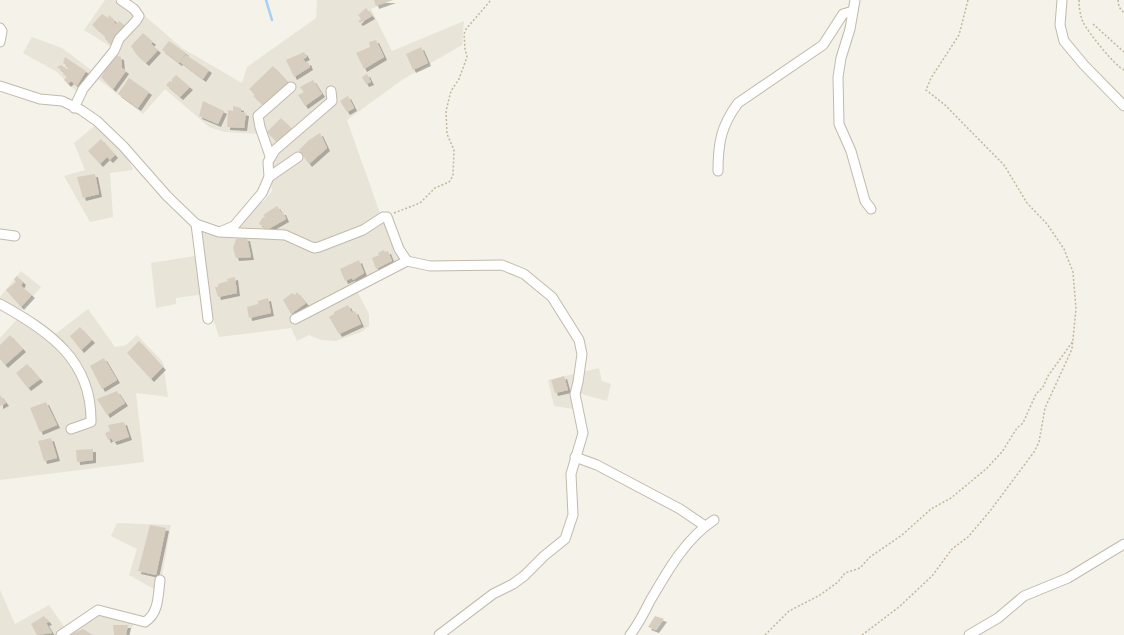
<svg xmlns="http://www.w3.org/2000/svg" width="1124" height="635" viewBox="0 0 1124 635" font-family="Roboto,sans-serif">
  <defs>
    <filter id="shadow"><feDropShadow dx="3" dy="3" stdDeviation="0" flood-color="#0004"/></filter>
  </defs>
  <rect width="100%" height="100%" fill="#f5f2ea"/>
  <g fill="#e9e4d8" fill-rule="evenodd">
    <path d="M105 0H113L134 14 138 10 182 48 242 83 247 67 316 18 317 0H393L371 9 392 51 464 21 462 45 402 80 347 120 381 216 398 238 402 261 356 289 369 314V326L361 332 336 341 321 340 309 335 297 341 291 328 219 337 205 294 176 298V304L156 308 151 263 200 255 197 226 219 232 252 207 264 201 272 191 268 157 259 134 224 132 209 127 165 89 143 114 98 79 113 48 84 30Z"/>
    <path d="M32 37 62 48 95 73 80 95 57 72 23 53Z"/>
    <path d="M97 124 123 146 133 170 110 173 113 217 90 222 64 176 85 170 74 143Z"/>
    <path d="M21 271 41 287 18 314 0 301V297Z"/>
    <path d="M88 309 115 347 126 345 137 335 163 362 168 397 136 393 144 462 0 480V338L21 315 54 335ZM53 336 61 339 60 343 85 369 84 374Z"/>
    <path d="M599 368 602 381 611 384 607 401 574 392 573 409 554 406 548 380Z"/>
    <path d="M117 523 171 525 159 592 129 575 137 549 111 536Z"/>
    <path d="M0 590 15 624 49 605 65 628 57 635H0Z"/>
    <path d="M97 614 135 622 128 635H64Z"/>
  </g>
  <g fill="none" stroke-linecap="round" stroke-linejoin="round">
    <path stroke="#a5d0f3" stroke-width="2.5" d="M266 0 272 20"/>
  </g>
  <g fill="#d7cebf" filter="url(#shadow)">
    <path d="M374 0H393L376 6Z"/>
    <path d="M366 8 372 16 360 23 358 21 361 19 358 15Z"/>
    <path d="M102 14 108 18 109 15 115 21 114 23 117 24 119 21 127 27 111 44 105 39V36L92 25Z"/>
    <path d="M143 33 153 42 151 44 158 50 146 63 136 54 131 46Z"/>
    <path d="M376 40 384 57 364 69 356 53 370 47 369 42Z"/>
    <path d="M169 41 186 53 179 63 162 50Z"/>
    <path d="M421 47 428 63 413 70 406 54Z"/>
    <path d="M304 52 307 57 303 59 306 63 308 62 310 67 294 77 286 60Z"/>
    <path d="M115 55 121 57 122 68 126 71 113 89 101 77 104 73 101 72Z"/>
    <path d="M186 55 209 70 203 79 180 62Z"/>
    <path d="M65 57 86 71 77 86 71 81 68 84 64 80 67 77 63 74 64 72 57 67 61 65 67 69 69 67 63 63Z"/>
    <path d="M273 66 288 82 263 105 253 96 255 94 249 89Z"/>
    <path d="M367 74 371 82 366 84 362 77Z"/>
    <path d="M176 75 190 87 180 97 166 85 170 81 172 82V79Z"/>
    <path d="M129 78 149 92 138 108 118 94Z"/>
    <path d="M313 80 322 94 305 106 298 95 304 92 300 87Z"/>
    <path d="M348 96 354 108 347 112 340 101Z"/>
    <path d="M203 101 224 111 218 124 199 116Z"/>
    <path d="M233 106 241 108V112L246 113 244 128 227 127 228 110 233 111Z"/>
    <path d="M281 118 293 130 279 144 267 132Z"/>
    <path d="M320 133 327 148 309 164 299 150 309 140Z"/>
    <path d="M101 139 115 155 110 160 107 157 100 164 88 151Z"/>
    <path d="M95 174 99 194 83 198 77 177Z"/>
    <path d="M277 206 281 212H283L286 219 265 231 263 226 259 224 262 218 265 217 263 215Z"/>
    <path d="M247 238 251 257 236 258 233 248 236 239Z"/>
    <path d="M384 250 385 252 388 251 392 261 376 269 372 258 379 255 378 253Z"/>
    <path d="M359 260 364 273 353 280 352 278 345 281 340 269Z"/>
    <path d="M17 276 23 282 21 286 32 295 21 307 6 290 16 282 14 279Z"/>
    <path d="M235 277 237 293 218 297 215 287H218V284L228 281 227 279Z"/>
    <path d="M297 292 306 303 291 314 283 300 292 293 295 295Z"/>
    <path d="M268 298 271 313 249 318 247 307 258 304V301Z"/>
    <path d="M348 305 352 313 355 311 361 324 339 334 329 317 334 314V312Z"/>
    <path d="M80 327 92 340 81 350 70 336Z"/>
    <path d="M10 335 23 349 5 365 0 359V345Z"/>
    <path d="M139 341 163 367 151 379 127 353Z"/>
    <path d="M104 358 117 380 102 389 90 366Z"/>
    <path d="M27 364 40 379 28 388 16 373Z"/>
    <path d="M564 376 568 390 555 393 551 380Z"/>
    <path d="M117 391 125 403 107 415 97 399Z"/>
    <path d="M0 395 6 403 0 406Z"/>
    <path d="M46 402 57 425 40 432 30 408Z"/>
    <path d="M124 422 129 437 114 442 111 438 108 440 105 433 110 431 108 425Z"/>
    <path d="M51 438 57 458 44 461 38 441Z"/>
    <path d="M93 449V460L77 462 76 450Z"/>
    <path d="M150 525 166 528 156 575 138 571Z"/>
    <path d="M44 616 49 622 46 623 52 633 37 635 31 624Z"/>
    <path d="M655 616 664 619 656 630 648 627Z"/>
    <path d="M113 625H128L126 635H114Z"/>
    <path d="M83 629 93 635H69Z"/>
  </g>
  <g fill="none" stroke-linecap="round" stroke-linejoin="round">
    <g stroke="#c1baac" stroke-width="11">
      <g id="minor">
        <path d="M855 0 850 29 841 58 838 77 839 124 851 151 865 201 871 209"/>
        <path d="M1062 0 1060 25 1064 41 1084 65 1124 106"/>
        <path d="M0 28 2 31 0 42"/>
        <path d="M0 86 40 99 62 101 81 110 97 121 123 146 167 196 196 224 219 232 285 235 314 248 319 247 363 230 383 217H387L399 249 407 261"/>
        <path d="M74 108 83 89 114 51 119 39 136 21 139 16 134 9 121 0"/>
        <path d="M270 156 260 127 258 116 291 87"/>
        <path d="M718 171C718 143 721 126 738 103L823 45 843 14 853 11"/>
        <path d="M269 177 298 157"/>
        <path d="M196 224 208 319"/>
        <path d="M222 231 234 226 262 193 269 177 268 162 275 150 332 101 331 91"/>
        <path d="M0 234 15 236"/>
        <path d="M0 304C49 331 92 360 91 422L71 429"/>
        <path d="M295 319 407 261 430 266 502 265 524 274 552 297 579 340 582 354 578 382 575 394 583 433 571 474 573 515 565 539 544 556 524 576 513 584 493 594 439 635"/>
        <path d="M575 457 597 465 680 509 705 526"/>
        <path d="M61 635 98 610 145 622C159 613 158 596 160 580"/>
        <path d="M630 635C638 625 644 613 650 601 667 572 685 539 714 520"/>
        <path d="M969 635 998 618 1024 596 1068 578 1124 544"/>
      </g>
    </g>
    <g stroke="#c3b79d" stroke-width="1.5" stroke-dasharray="2 2" stroke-linecap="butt">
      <path d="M1079 0C1079 7 1080 15 1083 22 1087 31 1115 66 1124 70"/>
      <path d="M1118 0 1119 7 1124 13"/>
      <path d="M1093 24 1124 52"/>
      <path d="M394 213 420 203 435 188 449 182 453 176 454 150 447 134 446 111 451 91 459 79 467 57 465 49 464 34 466 29 491 0"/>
      <path d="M765 635 789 611 820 595 838 582 845 573 860 568 870 557 902 535 931 509 951 498 986 469 1002 452 1017 428 1023 423 1036 394 1043 387 1048 376 1073 341"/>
      <path d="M862 635 899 607 932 576 952 549 968 537 990 511 1034 452 1039 442 1045 408 1072 349 1076 309 1073 272 1064 249 1047 224 1027 203 1004 165 945 105 926 90 931 78 959 35 968 0"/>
    </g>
    <use href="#minor" stroke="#fff" stroke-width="9"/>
  </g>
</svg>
